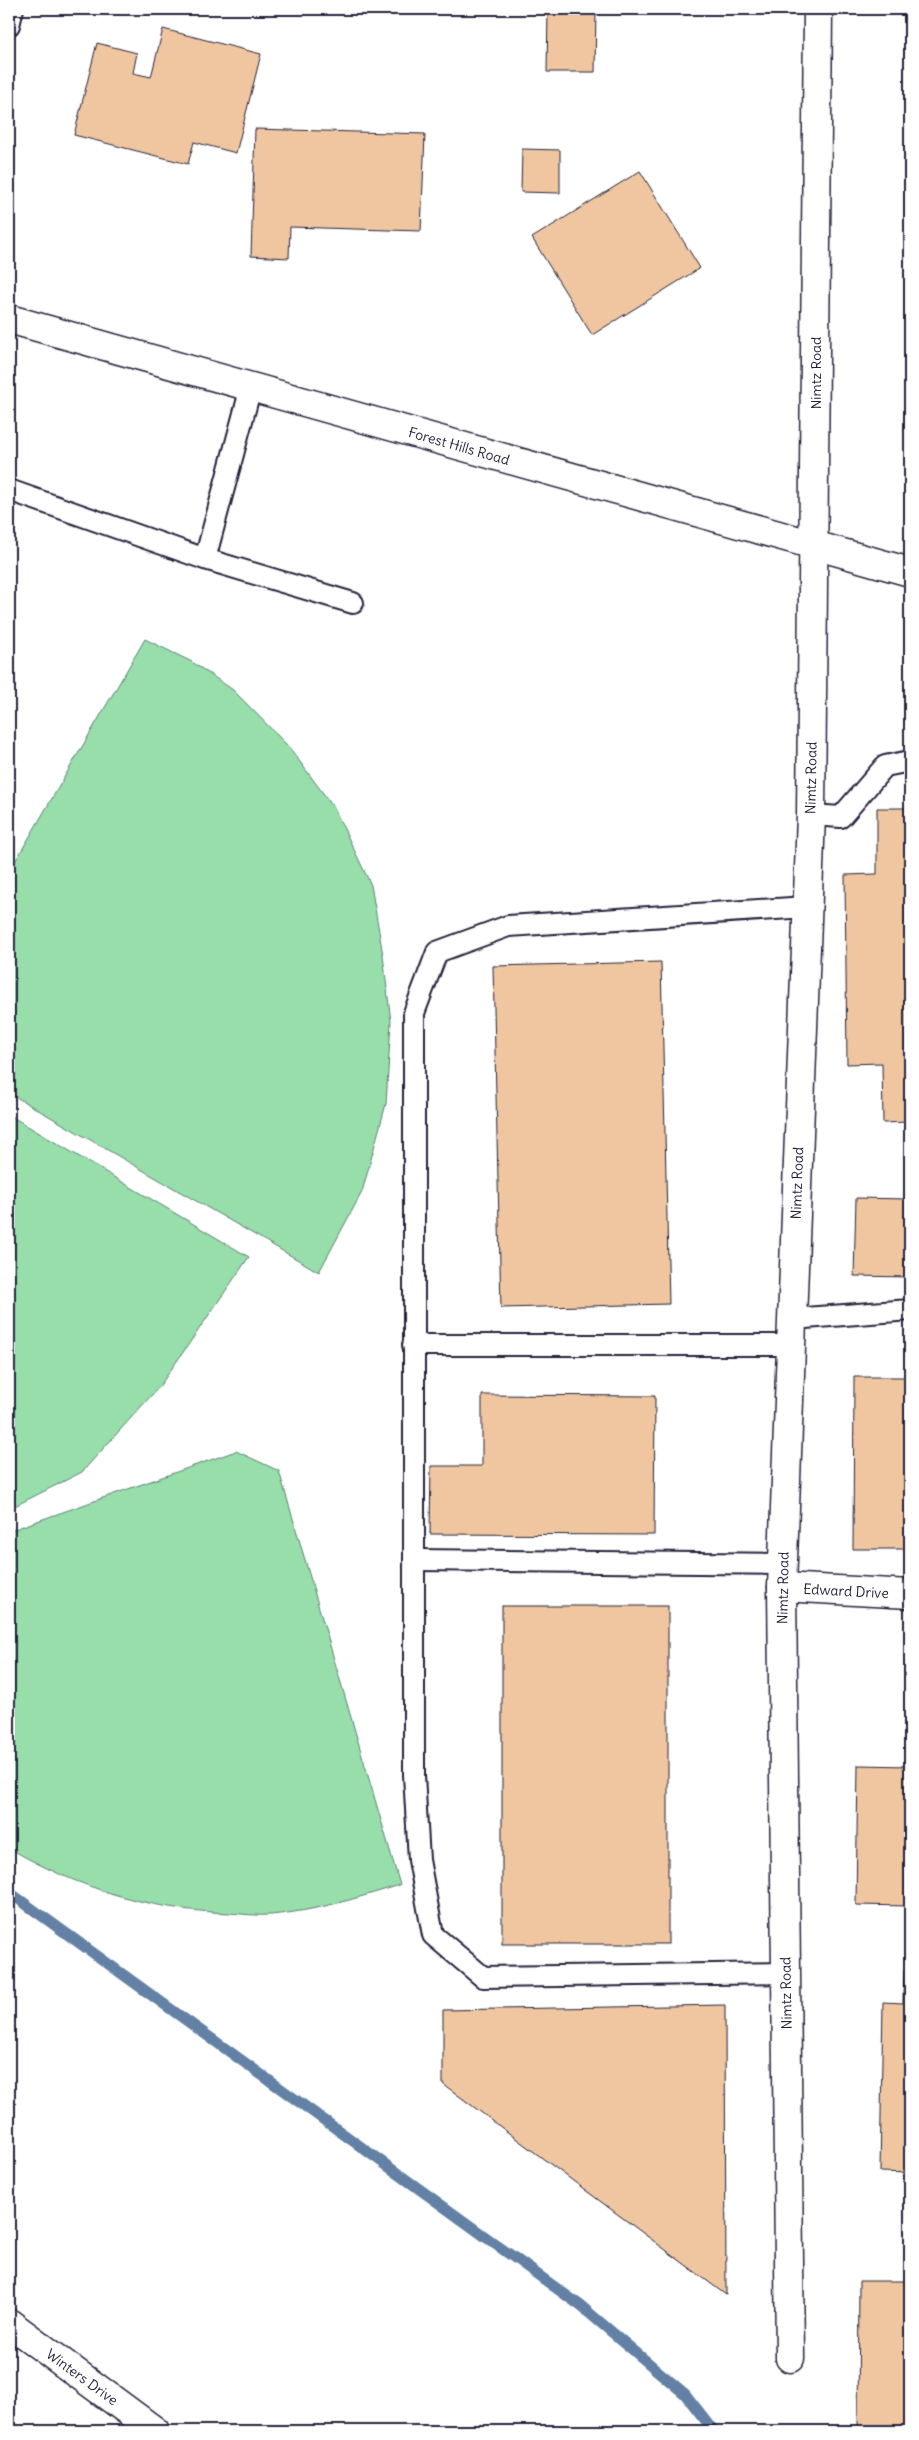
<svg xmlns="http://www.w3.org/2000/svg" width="919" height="2440" viewBox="0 0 919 2440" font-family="Delius,sans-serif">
  <rect width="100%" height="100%" fill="#fff"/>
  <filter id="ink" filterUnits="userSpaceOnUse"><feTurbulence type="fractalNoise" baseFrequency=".02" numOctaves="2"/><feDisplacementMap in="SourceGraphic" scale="10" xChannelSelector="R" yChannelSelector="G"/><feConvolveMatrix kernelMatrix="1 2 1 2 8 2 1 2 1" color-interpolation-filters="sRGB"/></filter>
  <g filter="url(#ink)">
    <g fill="#97deab" stroke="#5c8073">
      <path d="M145 639 192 662 233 690 289 747 334 808 371 885 383 955 391 1022 386 1104 362 1192 319 1272 9 1093V872Z"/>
      <path d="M9 1115 249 1257 159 1387 82 1472 9 1509Z"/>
      <path d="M236 1451 279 1471 400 1885C358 1898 315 1911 271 1915 257 1916 243 1914 229 1913 149 1910 77 1888 9 1848V1531Z"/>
    </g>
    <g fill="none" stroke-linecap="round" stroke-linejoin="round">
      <path stroke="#6481a5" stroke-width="11" d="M9 1892 581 2306 685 2394 714 2431"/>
    </g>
    <g fill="#efc69f" stroke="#22223b">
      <path d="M548 9H596L595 72H547Z"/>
      <path d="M163 29 261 54 236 153 194 142 188 164 74 135 97 43 137 53 133 73 151 77Z"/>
      <path d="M255 129 425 134 421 231 290 227 289 258 251 256Z"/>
      <path d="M522 149 560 150V193L521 192Z"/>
      <path d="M640 171 700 268 592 335 532 238Z"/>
      <path d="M877 808H910V1122L883 1123 882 1063 847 1064 845 875 877 874Z"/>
      <path d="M661 962 669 1304 501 1308 493 966Z"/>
      <path d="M856 1198 910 1199V1277L854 1276Z"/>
      <path d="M854 1377H910V1549H853Z"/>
      <path d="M482 1395 655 1396 654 1535 430 1534 431 1466H482Z"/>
      <rect x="502" y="1606" width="166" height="338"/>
      <path d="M858 1765 910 1766 909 1906 856 1905Z"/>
      <path d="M904 1971H910V2173L880 2172 883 2002 903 2003Z"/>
      <path d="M725 2005 726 2295 443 2084V2010Z"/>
      <path d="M859 2281H910V2431H858Z"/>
    </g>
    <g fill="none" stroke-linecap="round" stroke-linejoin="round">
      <g stroke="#22223b" stroke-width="24">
        <g id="lane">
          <path d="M9 25 13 9"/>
          <path d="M9 490 205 559 251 387"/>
          <path d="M205 559 353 603"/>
          <path d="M811 815 841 817 885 766 910 761"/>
          <path d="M792 1319 910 1310"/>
          <path d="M413 1345H791"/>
          <path d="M414 1560 783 1564"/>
          <path d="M786 1973 483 1977 433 1935 419 1860 414 1775V1013L437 952 508 926 807 907"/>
        </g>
      </g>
      <g stroke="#22223b" stroke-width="31">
        <g id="street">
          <path d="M782 1587 910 1594"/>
          <path d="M9 2323 155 2431"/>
          <path d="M790 2358 782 1587 811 815 818 9"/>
        </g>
      </g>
      <g stroke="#22223b" stroke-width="31">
        <path id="secondary" d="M9 319 910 572"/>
      </g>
      <use href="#lane" stroke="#fff" stroke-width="20"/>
      <use href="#street" stroke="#fff" stroke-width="28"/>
      <use href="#secondary" stroke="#fff" stroke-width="28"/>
    </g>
  </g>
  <g text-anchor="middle" stroke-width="4" stroke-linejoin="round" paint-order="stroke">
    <g font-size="14" fill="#22223b" stroke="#fff">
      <text transform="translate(816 373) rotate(-90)" y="5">Nimtz Road</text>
      <text transform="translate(459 446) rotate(16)" y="5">Forest Hills Road</text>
      <text transform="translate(811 778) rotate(-89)" y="5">Nimtz Road</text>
      <text transform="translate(797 1183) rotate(-88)" y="5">Nimtz Road</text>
      <text transform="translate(783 1588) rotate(-89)" y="5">Nimtz Road</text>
      <text transform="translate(846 1591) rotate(3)" y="5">Edward Drive</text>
      <text transform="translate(786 1993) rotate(-91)" y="5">Nimtz Road</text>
      <text transform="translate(82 2377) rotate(36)" y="5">Winters Drive</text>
    </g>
  </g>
  <rect width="919" height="2440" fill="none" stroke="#fff" stroke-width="30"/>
  <rect x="15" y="15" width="889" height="2410" fill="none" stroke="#22223b" stroke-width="2" filter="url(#ink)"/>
</svg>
